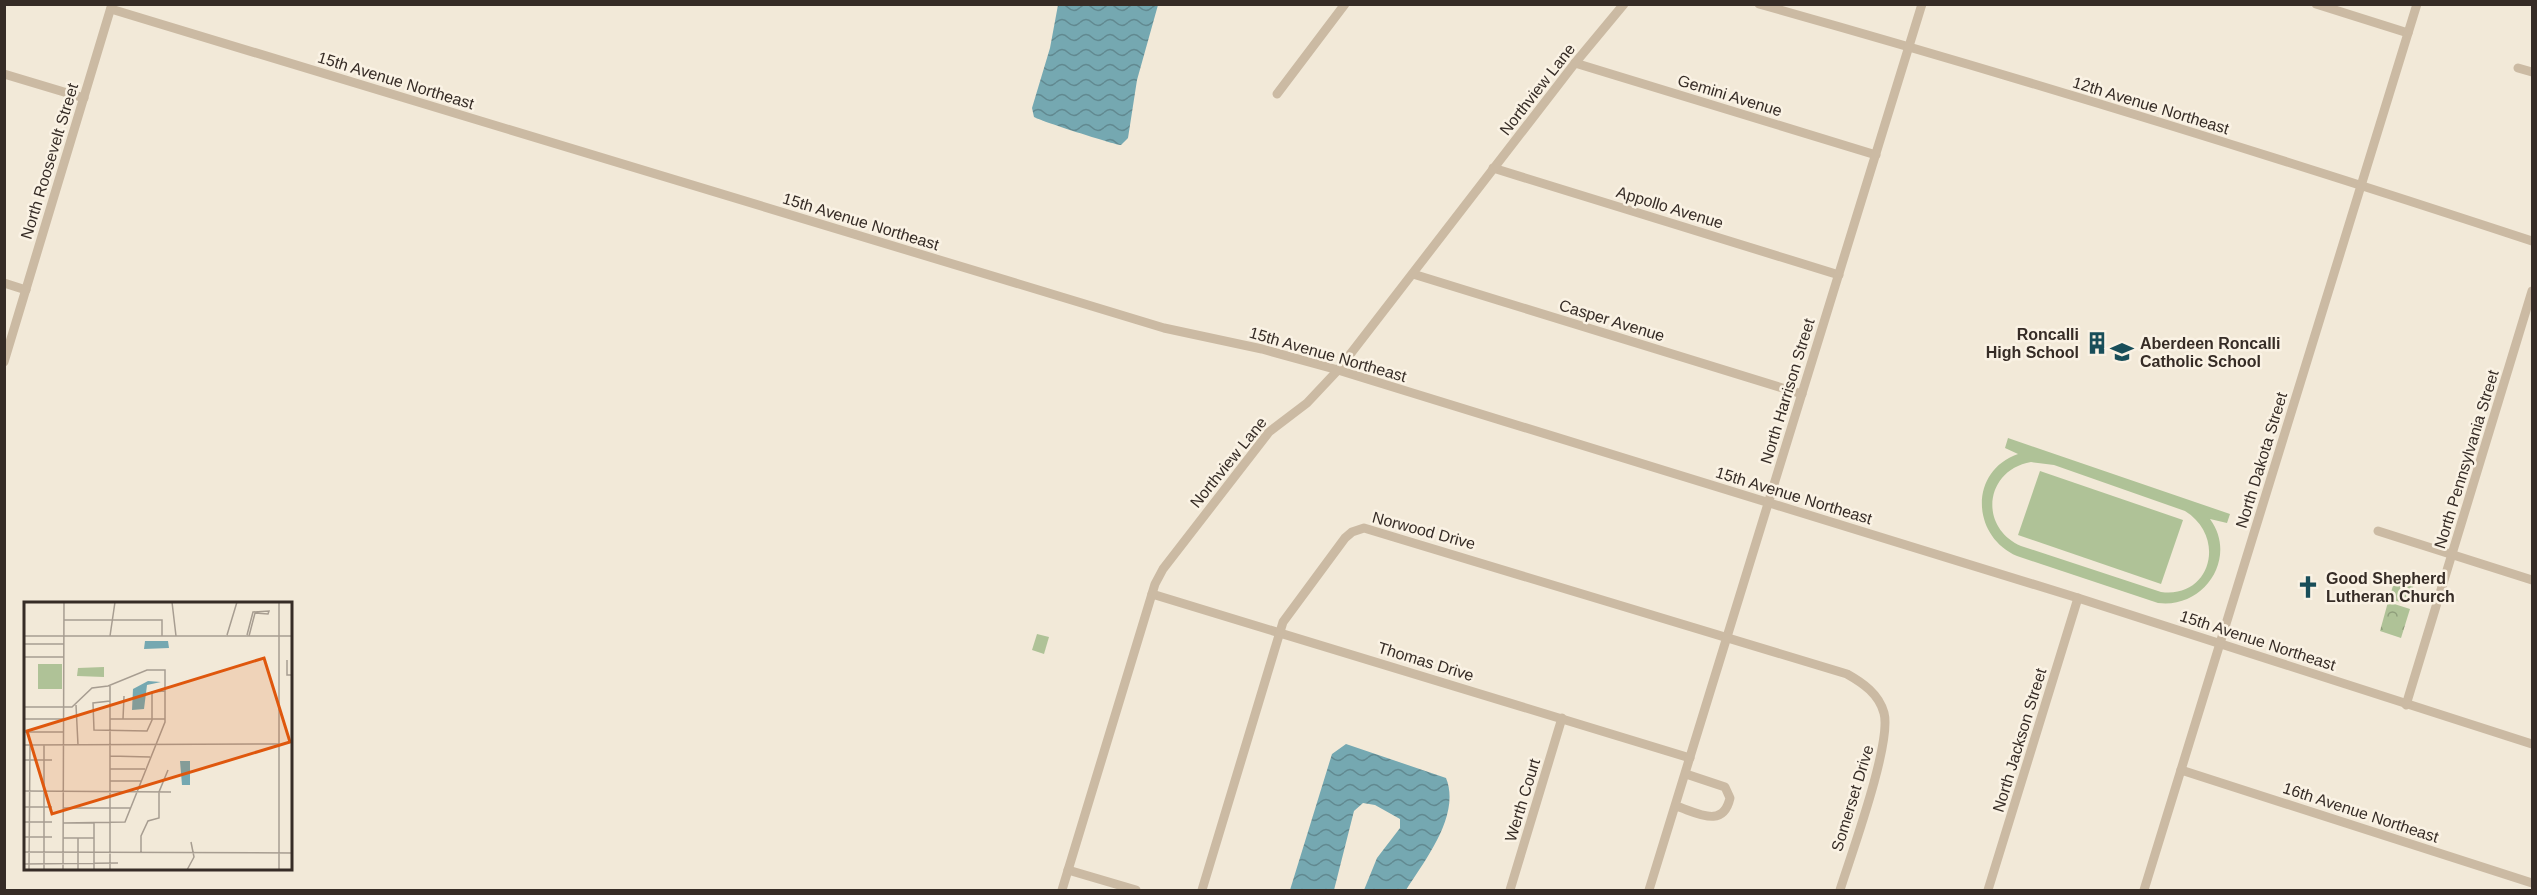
<svg xmlns="http://www.w3.org/2000/svg" width="2537" height="895" viewBox="0 0 2537 895" font-family="Arial,sans-serif">
  <defs>
    <pattern id="park-crowns" width="20" height="18" patternUnits="userSpaceOnUse" patternTransform="scale(1.5)"><rect width="20" height="18" fill="#afc297"/><path d="M2 6a3 3 0 1 1 6 0M12 15a3 3 0 1 1 6 0" fill="none" stroke="#8f9e7b"/></pattern>
    <pattern id="water-waves" width="16" height="10" patternUnits="userSpaceOnUse" patternTransform="scale(1.5)"><rect width="16" height="10" fill="#75a8b1"/><path d="M0 5q4-4 8 0t8 0" fill="none" stroke="#618990"/></pattern>
  </defs>
  <rect width="100%" height="100%" fill="#f2e9d8"/>
  <g fill="#afc297" fill-rule="evenodd">
    <path d="M2008 438 2230 514 2227 523 2210 519C2238 557 2205 609 2158 603L2017 556C1971 536 1969 471 2018 454L2005 448ZM2031 462 2054 465 2185 511C2227 537 2211 599 2161 592L2021 546C1978 527 1985 470 2031 462Z"/>
    <path d="M2040 471 2183 520 2161 584 2018 535Z"/>
    <path d="M2395 579 2414 584 2408 604 2389 599Z"/>
    <path d="M1037 634 1049 637 1044 654 1032 650Z"/>
  </g>
  <path fill="url(#park-crowns)" d="M2388 602 2410 609 2401 638 2380 631Z"/>
  <g fill="url(#water-waves)">
    <path d="M1058 5H1158L1137 80 1128 138 1121 145C1115 145 1038 120 1034 117L1032 108 1050 48Z"/>
    <path d="M1346 744 1446 778C1461 815 1425 860 1406 890H1364L1377 858 1400 828V819L1375 805 1363 803 1354 811 1334 890H1290L1332 754Z"/>
  </g>
  <g fill="none" stroke-linecap="round" stroke-linejoin="round">
    <g stroke="#cbbaa3" stroke-width="9">
      <path d="M1759 4C2019 77 2277 157 2532 241"/>
      <path d="M2316 4 2408 33"/>
      <path d="M111 9 1164 328 1262 349 1338 370 2078 598 2532 744"/>
      <path d="M1575 63 1876 155"/>
      <path d="M2518 68 2532 72"/>
      <path d="M4 74 84 98"/>
      <path d="M1277 94 1345 4"/>
      <path d="M1493 168 1839 275"/>
      <path d="M1413 274 1802 394"/>
      <path d="M4 283 26 290"/>
      <path d="M4 362 112 4"/>
      <path d="M2378 531 2532 580"/>
      <path d="M1152 594 1690 758"/>
      <path d="M2406 705 2532 291"/>
      <path d="M2181 770 2532 883"/>
      <path d="M1676 806C1698 813 1723 829 1730 798L1725 787 1686 774"/>
      <path d="M1068 870 1136 890"/>
      <path d="M1062 890 1155 584 1163 569 1269 432 1307 403 1338 370 1575 63 1624 4"/>
      <path d="M1202 890 1283 622 1345 538 1352 532 1364 528 1847 674C1863 683 1879 694 1884 713 1892 743 1851 855 1840 890"/>
      <path d="M1510 890 1562 718"/>
      <path d="M1649 890 1922 4"/>
      <path d="M1988 890 2078 598"/>
      <path d="M2144 890 2417 4"/>
    </g>
  </g>
  <defs>
    <g id="building-bare" transform="scale(1.8)"><path d="M-4-6H4V6H1V3H-1V6H-4ZM-2.5-4.3h1.7v1.8h-1.7ZM.8-4.3h1.7v1.8H.8ZM-2.5-1h1.7V.8h-1.7ZM.8-1h1.7V.8H.8Z" fill="#194e59" stroke="#faf2e4" stroke-width="2.5" paint-order="stroke"/></g>
    <g id="school-bare" transform="scale(1.8)"><path d="M0-5L7-2L0 1L-7-2ZM-4 1L0 2.5L4 1V4Q0 6-4 4Z" fill="#194e59" stroke="#faf2e4" stroke-width="2.5" paint-order="stroke"/></g>
    <g id="church-bare" transform="scale(1.8)"><path d="M-1.2-6h2.4v3.5h3.3v2.4h-3.3V6h-2.4V-.1h-3.3v-2.4h3.3Z" fill="#194e59" stroke="#faf2e4" stroke-width="2.5" paint-order="stroke"/></g>
  </defs>
  <g fill-rule="evenodd">
    <use href="#building-bare" x="2097" y="343"/>
    <use href="#school-bare" x="2122" y="352"/>
    <use href="#church-bare" x="2308" y="587"/>
  </g>
  <g text-anchor="middle" stroke-width="5" stroke-linejoin="round" paint-order="stroke">
    <g font-size="16" fill="#362c26" stroke="#faf2e4">
      <text transform="translate(396 80) rotate(17)" y="6">15th Avenue Northeast</text>
      <text transform="translate(1537 89) rotate(-52)" y="6">Northview Lane</text>
      <text transform="translate(1730 95) rotate(17)" y="6">Gemini Avenue</text>
      <text transform="translate(2151 105) rotate(17)" y="6">12th Avenue Northeast</text>
      <text transform="translate(49 161) rotate(-73)" y="6">North Roosevelt Street</text>
      <text transform="translate(1670 207) rotate(17)" y="6">Appollo Avenue</text>
      <text transform="translate(861 221) rotate(17)" y="6">15th Avenue Northeast</text>
      <text transform="translate(1612 320) rotate(17)" y="6">Casper Avenue</text>
      <text transform="translate(1328 354) rotate(16)" y="6">15th Avenue Northeast</text>
      <text transform="translate(1787 391) rotate(-73)" y="6">North Harrison Street</text>
      <text transform="translate(2466 459) rotate(-73)" y="6">North Pennsylvania Street</text>
      <text transform="translate(2261 460) rotate(-73)" y="6">North Dakota Street</text>
      <text transform="translate(1228 462) rotate(-51)" y="6">Northview Lane</text>
      <text transform="translate(1794 495) rotate(17)" y="6">15th Avenue Northeast</text>
      <text transform="translate(1424 530) rotate(15)" y="6">Norwood Drive</text>
      <text transform="translate(2258 640) rotate(18)" y="6">15th Avenue Northeast</text>
      <text transform="translate(1426 661) rotate(17)" y="6">Thomas Drive</text>
      <text transform="translate(2019 740) rotate(-73)" y="6">North Jackson Street</text>
      <text transform="translate(1852 798) rotate(-73)" y="6">Somerset Drive</text>
      <text transform="translate(1522 800) rotate(-73)" y="6">Werth Court</text>
      <text transform="translate(2361 812) rotate(18)" y="6">16th Avenue Northeast</text>
    </g>
    <g font-size="16" font-weight="bold" fill="#362c26" stroke="#faf2e4" text-anchor="start">
      <text x="2079" y="340" text-anchor="end">Roncalli<tspan x="2079" dy="18">High School</tspan></text>
      <text x="2140" y="349">Aberdeen Roncalli<tspan x="2140" dy="18">Catholic School</tspan></text>
      <text x="2326" y="584">Good Shepherd<tspan x="2326" dy="18">Lutheran Church</tspan></text>
    </g>
  </g>
  <g transform="translate(24 602)">
    <rect width="268" height="268" fill="#f2e9d8"/>
    <path d="M80 65V75L53 74 54 66Z" fill="#afc297"/>
    <path d="M14 62H38V87H14Z" fill="#afc297"/>
    <path d="M121 39H144L145 46 120 47ZM124 79 137 80 123 83 120 107 108 108 109 87ZM156 159H166V183H158Z" fill="#75a8b1"/>
    <path fill="none" stroke="#a79d91" stroke-width="1.5" d="M148 0 152 34M255 0V268M40 18H138V34M203 33 213 0M223 33 229 10 245 9 244 12 231 11 225 34M0 34H269M86 34 91 0M0 42H40M0 55H40M263 58V73H269M86 99 69 101 70 128 123 129 128 118V90L141 89M52 103 54 143M0 105H48L68 86 84 84 123 68H141V120L101 220 39 221M0 117H40M86 117H141M99 117 100 94M0 130H40M0 143 255 142M86 154 126 155M0 158H28M86 167H121M86 179H117M0 189 147 190M0 205H28M39 206H106M0 220H28M0 235H28M39 236H70M0 250 269 251M117 251V234L124 219 135 216V190L144 168M0 262 94 261M5 268 6 143M20 268V143M39 268 40 0M54 268V236M70 268V221M86 268V84M163 268 170 255 167 240"/>
    <path fill="#df570d" fill-opacity="0.15" stroke="#df570d" stroke-width="3" d="M240 56 266 140 28 212 3 129Z"/>
    <rect width="268" height="268" fill="none" stroke="#362c26" stroke-width="3"/>
  </g>
  <rect width="2537" height="895" fill="none" stroke="#362c26" stroke-width="12"/>
</svg>
